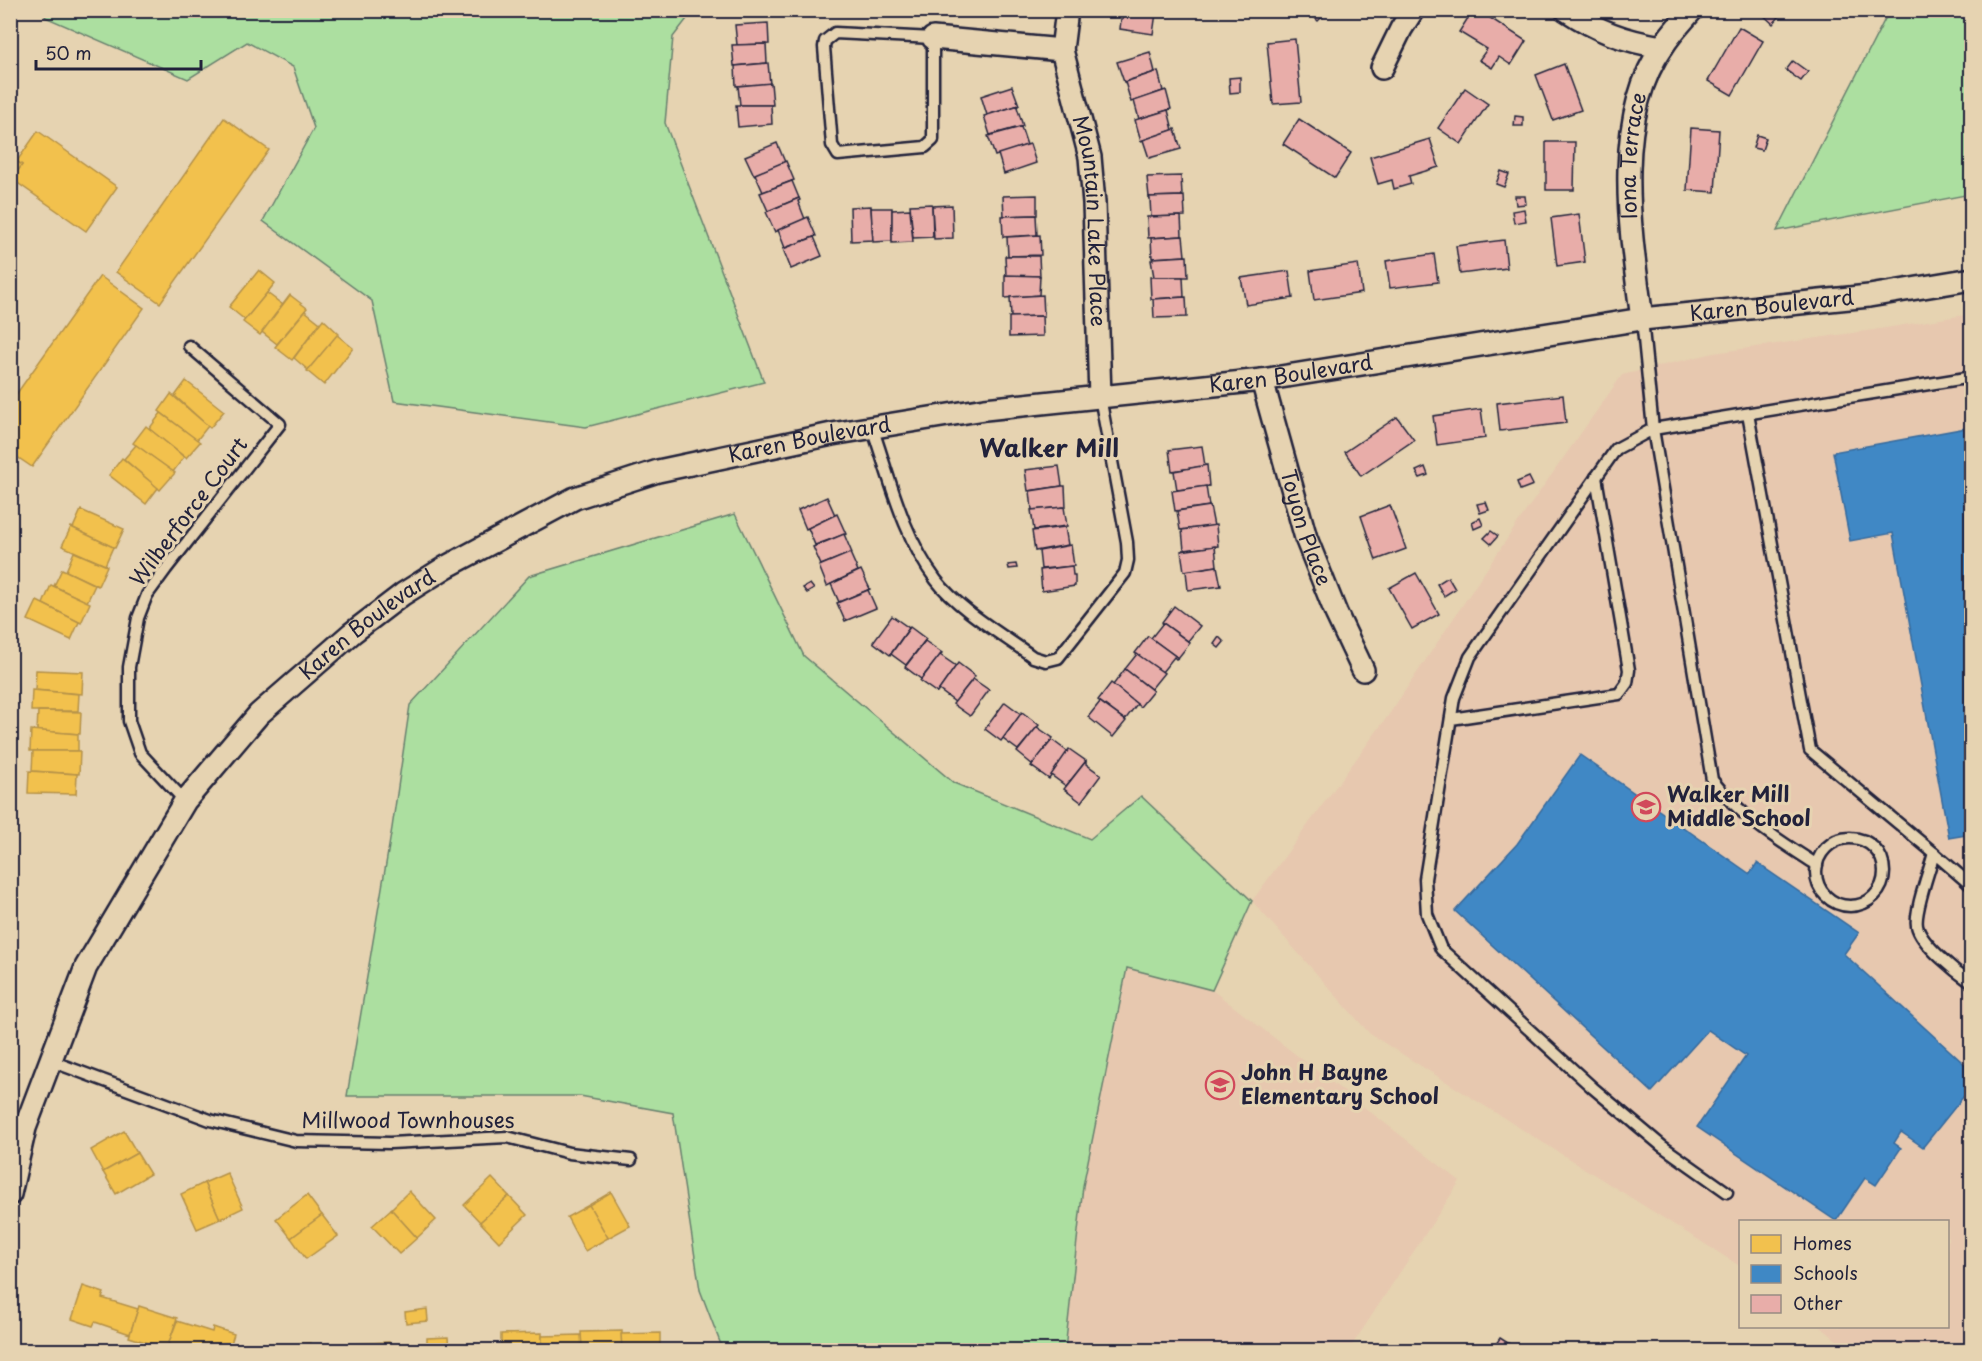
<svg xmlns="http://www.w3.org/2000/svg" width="1982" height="1361" viewBox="0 0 1982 1361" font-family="'Playpen Sans',sans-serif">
  <rect width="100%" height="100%" fill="#e6d3b1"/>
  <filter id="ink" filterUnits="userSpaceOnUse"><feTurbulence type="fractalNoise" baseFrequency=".0167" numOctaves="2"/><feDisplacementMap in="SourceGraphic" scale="12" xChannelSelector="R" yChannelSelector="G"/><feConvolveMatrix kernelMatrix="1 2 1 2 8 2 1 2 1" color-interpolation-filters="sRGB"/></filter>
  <g filter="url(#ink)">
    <g fill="#e7c8af">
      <path d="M1971 314V1350H1848L1821 1327 1948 1326V1222H1740V1266L1370 1034 1252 901 1390 713 1521 518 1622 375 1714 353 1873 330Z"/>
      <path d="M1127 968 1212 990 1460 1181 1349 1350H1065L1083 1186Z"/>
    </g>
    <g fill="#acdfa0" stroke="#67806e" stroke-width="1.5">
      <path d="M49 10 693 11 673 37 665 123 764 382 586 427 394 401 372 301 263 221 314 128 293 67 247 42 188 79 45 17Z"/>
      <path d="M1893 10 1971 11V194L1777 231 1887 15Z"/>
      <path d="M735 514 804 656 954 783 1090 839 1141 796 1252 901 1212 990 1127 968 1083 1186 1065 1350H723L700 1290 673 1113 580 1096H347L392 828 410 705 529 576Z"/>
    </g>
    <g fill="#f2c14e" stroke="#b49148" stroke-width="1.5">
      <path d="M224 118 269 150 160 303 116 272Z"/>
      <path d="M38 131 117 187 86 231 12 179 22 165 17 161Z"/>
      <path d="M10 157 22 165 10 182Z"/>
      <path d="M259 270 275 283 245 320 229 307Z"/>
      <path d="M100 276 144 308 32 467 10 452V403Z"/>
      <path d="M267 293 283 305 260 335 243 322Z"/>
      <path d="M290 295 307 308 277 344 262 332Z"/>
      <path d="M305 311 320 323 292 360 275 347Z"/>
      <path d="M323 319 339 334 308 370 294 358Z"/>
      <path d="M337 335 353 348 324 385 307 371Z"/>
      <path d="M186 381 224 411 210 428 175 396Z"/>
      <path d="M171 394 208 426 197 440 159 411Z"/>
      <path d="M161 413 200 442 186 458 149 429Z"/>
      <path d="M146 426 184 457 173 472 133 443Z"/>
      <path d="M136 445 175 473 160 490 124 459Z"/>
      <path d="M122 458 158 488 146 504 109 475Z"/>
      <path d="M81 510 124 529 115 548 73 528Z"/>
      <path d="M71 527 113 547 105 565 62 546Z"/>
      <path d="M74 552 107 566 98 586 66 571Z"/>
      <path d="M62 569 95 585 87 602 54 586Z"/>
      <path d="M51 585 90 603 81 623 43 604Z"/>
      <path d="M37 601 79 622 71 640 28 620Z"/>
      <path d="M36 670 83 672 82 694 35 690Z"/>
      <path d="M32 690 79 694 78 711H31Z"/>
      <path d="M38 711 81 712 80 734 37 731Z"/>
      <path d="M31 730 78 734V751H30Z"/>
      <path d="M33 751H80L79 774 32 771Z"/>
      <path d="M29 771 77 774 76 794 28 793Z"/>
      <path d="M124 1131 137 1153 103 1172 91 1150Z"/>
      <path d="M137 1153 150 1174 116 1194 103 1172Z"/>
      <path d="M227 1173 243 1208 220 1219 204 1183Z"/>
      <path d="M492 1178 509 1196 480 1222 464 1205Z"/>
      <path d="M204 1183 220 1219 197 1229 181 1194Z"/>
      <path d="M409 1191 436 1220 417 1238 391 1209Z"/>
      <path d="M611 1192 630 1226 608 1238 589 1205Z"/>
      <path d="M307 1195 322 1215 291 1238 276 1219Z"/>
      <path d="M509 1196 527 1215 499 1242 480 1222Z"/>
      <path d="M589 1205 608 1238 585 1251 567 1217Z"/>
      <path d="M391 1209 417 1238 399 1254 372 1226Z"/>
      <path d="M322 1215 338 1236 306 1259 291 1238Z"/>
      <path d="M83 1286 104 1293 102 1298 138 1309 130 1334 95 1322 93 1326 72 1319Z"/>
      <path d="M139 1306 177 1318 167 1349 129 1337Z"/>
      <path d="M427 1309 428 1321 406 1323 405 1312Z"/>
      <path d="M177 1321 212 1332 213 1327 234 1334 229 1350H185L168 1345Z"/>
      <path d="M622 1331V1350H582L581 1332Z"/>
      <path d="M542 1333V1350H501V1334Z"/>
      <path d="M660 1333V1350H622L621 1334Z"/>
      <path d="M581 1335 582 1350H542V1336Z"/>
      <path d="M448 1337 449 1350H390L389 1345 427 1343V1338Z"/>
      <path d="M389 1342 390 1350H349V1344Z"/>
      <path d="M311 1343 312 1348 349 1347V1350H290V1344Z"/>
    </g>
    <g fill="#3f88c5" stroke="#36699c" stroke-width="1.5">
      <path d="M1972 427V834L1949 838 1893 533 1850 541 1833 452Z"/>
      <path d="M1580 755 1750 874 1757 863 1859 933 1844 954 1972 1071V1086L1923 1147 1901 1132 1894 1143 1901 1148 1876 1185 1865 1178 1836 1221 1697 1127 1746 1056 1708 1030 1652 1092 1455 911 1517 844Z"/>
    </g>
    <g fill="#e8ada9" stroke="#22223b" stroke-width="1.5">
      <path d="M1122 10 1156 13 1153 34 1120 29Z"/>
      <path d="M1307 10H1329L1318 21Z"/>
      <path d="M1473 10H1478L1526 41 1511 65 1499 57 1492 68 1479 60 1487 49 1459 32Z"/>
      <path d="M1758 10H1785L1773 24Z"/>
      <path d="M768 23 769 44 737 45 735 25Z"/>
      <path d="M1739 27 1763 41 1732 95 1708 81Z"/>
      <path d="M1295 39 1301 102 1273 104 1267 42Z"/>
      <path d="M766 44 767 63 734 66 732 45Z"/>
      <path d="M1150 52 1155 72 1124 82 1117 62Z"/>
      <path d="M1793 61 1808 72 1801 81 1786 70Z"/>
      <path d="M768 63 770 84 736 86 735 66Z"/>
      <path d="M1564 64 1581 110 1553 120 1536 75Z"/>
      <path d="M1158 71 1163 91 1131 102 1125 82Z"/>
      <path d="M1240 77V92L1230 93 1229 78Z"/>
      <path d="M771 83 773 105H740L738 86Z"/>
      <path d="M1012 86 1019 105 987 115 981 96Z"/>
      <path d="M1465 88 1488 104 1461 144 1438 128Z"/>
      <path d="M1166 90 1171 109 1139 119 1134 101Z"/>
      <path d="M736 105H771L772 124 738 127Z"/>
      <path d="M1019 105 1017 107 1023 126 990 135 984 116Z"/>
      <path d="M1168 110 1173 130 1141 141 1135 120Z"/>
      <path d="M1515 116 1523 117V126H1514Z"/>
      <path d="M1299 119 1351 153 1335 178 1283 144Z"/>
      <path d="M1021 127 1027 145 995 156 988 136Z"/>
      <path d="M1691 128 1719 130 1715 192 1687 190Z"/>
      <path d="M1175 129 1181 149 1149 158 1143 140Z"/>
      <path d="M1757 135 1766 138 1762 150 1753 148Z"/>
      <path d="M1430 139 1439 167 1409 176 1411 184 1394 189 1392 180 1378 184 1370 157Z"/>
      <path d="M1546 142H1575L1574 190H1546Z"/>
      <path d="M777 143 785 162 754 175 745 156Z"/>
      <path d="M1030 144 1036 163 1004 174 998 154Z"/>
      <path d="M786 161 794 180 763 192 755 174Z"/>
      <path d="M1501 171 1509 174 1504 187 1496 184Z"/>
      <path d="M1181 176 1182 196 1149 197 1147 177Z"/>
      <path d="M792 181 799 198 768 211 760 193Z"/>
      <path d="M1037 195V215L1004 216 1003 196Z"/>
      <path d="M1184 196 1185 216 1151 217 1150 199 1149 197Z"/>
      <path d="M1515 196H1525L1526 204 1516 205Z"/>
      <path d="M799 198 800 200 798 201 805 219 775 232 766 212Z"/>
      <path d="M932 204 933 237 913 238 910 205Z"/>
      <path d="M952 205 953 238 934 239 932 206Z"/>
      <path d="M871 206 873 240 851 241 850 207Z"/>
      <path d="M871 208H892V241L873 242Z"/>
      <path d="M910 209 913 242 892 243V210Z"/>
      <path d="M1524 209 1526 221 1514 223 1512 211Z"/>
      <path d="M1579 214 1585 262 1557 266 1551 218Z"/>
      <path d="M1036 215 1037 235 1003 237 1002 216Z"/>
      <path d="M1181 216 1182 236 1148 238 1147 217Z"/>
      <path d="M808 217 816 236 785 248 778 230Z"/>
      <path d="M1040 235 1041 255 1008 256 1007 237Z"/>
      <path d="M1183 236 1185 256 1152 258 1151 238Z"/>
      <path d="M814 237 822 256 791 269 783 249Z"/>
      <path d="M1504 240 1507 268 1460 274 1456 246Z"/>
      <path d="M1434 254 1438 282 1390 288 1386 261Z"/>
      <path d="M1005 256H1039L1040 276H1006Z"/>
      <path d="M1187 256 1188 277H1154L1151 260H1153V258Z"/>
      <path d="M1358 264 1362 293 1314 300 1310 271Z"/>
      <path d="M1289 271 1293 298 1246 305 1241 278Z"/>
      <path d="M1005 275 1040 276 1039 295 1005 298Z"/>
      <path d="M1150 277H1183L1184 297 1151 299Z"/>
      <path d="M1043 295 1044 316 1011 317 1010 297Z"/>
      <path d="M1186 297 1187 317 1154 318 1153 299Z"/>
      <path d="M1042 316 1043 336 1009 337V317Z"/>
      <path d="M1563 395 1566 423 1500 431 1497 403Z"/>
      <path d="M1481 409 1485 438 1437 445 1433 416Z"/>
      <path d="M1397 417 1414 440 1361 476 1345 452Z"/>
      <path d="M1202 446 1205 466 1172 471 1169 450Z"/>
      <path d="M1207 465 1209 486 1177 490 1174 471Z"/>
      <path d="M1059 466 1062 486 1028 491 1025 470Z"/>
      <path d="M1425 467 1428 475 1420 478 1416 471Z"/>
      <path d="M1529 477 1533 485 1520 490 1517 482Z"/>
      <path d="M1062 486H1065L1066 507 1032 510 1030 491Z"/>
      <path d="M1206 486 1209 506 1175 511 1172 491Z"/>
      <path d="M827 497 835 515 806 529 798 510Z"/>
      <path d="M1486 502 1489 510 1480 513 1477 504Z"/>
      <path d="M1390 505 1406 549 1376 560 1361 516Z"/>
      <path d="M1210 506 1214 526 1180 530 1177 511Z"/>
      <path d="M1064 507 1067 526 1034 530 1031 510Z"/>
      <path d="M837 514 846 534 815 545 808 528Z"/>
      <path d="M1480 518 1483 525 1474 529 1472 522Z"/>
      <path d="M1216 525 1218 546 1184 550 1182 530Z"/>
      <path d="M1065 527 1068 545 1035 551 1032 531Z"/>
      <path d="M1491 531 1498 536 1491 544 1484 538Z"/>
      <path d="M844 534 852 553 821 565 813 547Z"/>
      <path d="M1071 545 1074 566 1041 569 1039 551Z"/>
      <path d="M1215 546 1217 566 1184 571 1181 551Z"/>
      <path d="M850 553 858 571 827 586 819 566Z"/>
      <path d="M1016 564 1017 568 1009 569 1008 565Z"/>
      <path d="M1072 566 1073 575H1075V586L1042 591 1040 570Z"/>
      <path d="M1217 566 1221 586 1188 590 1186 571Z"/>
      <path d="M861 570 870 589 839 602 831 584Z"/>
      <path d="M1416 573 1439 614 1412 629 1389 588Z"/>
      <path d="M1448 577 1455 589 1444 596 1437 584Z"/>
      <path d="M810 584 814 589 807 593 803 588Z"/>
      <path d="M868 590 876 608 845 621 837 603Z"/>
      <path d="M1174 606 1200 626 1188 641 1162 622Z"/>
      <path d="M892 616 909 628 890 655 873 642Z"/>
      <path d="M1163 623 1190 643 1178 658 1151 638Z"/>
      <path d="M910 627 926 639 906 665 891 654Z"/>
      <path d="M1148 636 1178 658 1176 659 1174 657 1162 672 1135 653Z"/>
      <path d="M1219 637 1224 642 1219 648 1214 644Z"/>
      <path d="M925 641 942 653 921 679 905 667Z"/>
      <path d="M1137 654 1164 673 1151 689 1125 669Z"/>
      <path d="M940 655 956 666 937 693 920 681Z"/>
      <path d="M958 663 975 676 955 702 939 690Z"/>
      <path d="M1125 669 1153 691 1140 707 1113 685Z"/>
      <path d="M973 679 989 690 970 716 953 704Z"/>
      <path d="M1111 683 1137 704 1125 720 1098 700Z"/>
      <path d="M1005 702 1021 714 1001 741 985 729Z"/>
      <path d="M1100 702 1126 721 1113 737 1088 717Z"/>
      <path d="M1022 712 1039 725 1018 750 1003 739Z"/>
      <path d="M1037 727 1053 738 1033 765 1017 752Z"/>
      <path d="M1052 740 1068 752 1049 779 1031 766Z"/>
      <path d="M1069 749 1086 761 1066 786 1051 775Z"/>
      <path d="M1086 761V764L1101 775 1081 802 1064 789Z"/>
      <path d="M1500 1338 1519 1350H1492Z"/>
    </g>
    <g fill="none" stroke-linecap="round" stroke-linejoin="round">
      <g stroke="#22223b" stroke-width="15">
        <g id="service">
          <path d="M835 33 933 38V140L925 147 838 155 832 145 824 47 825 41Z"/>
          <path d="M1642 319 1653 429 1972 377"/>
          <path d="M1748 414 1810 750 1934 853 1972 886"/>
          <path d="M872 427C890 479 903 536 936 580 958 609 1003 635 1033 657L1046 661 1058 658 1125 573 1128 560 1127 542 1100 397"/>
          <path d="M1451 719 1619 694 1627 683 1629 670 1596 477"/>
          <path d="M185 801 140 753 129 721V667L138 618 147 595 166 569 280 424 189 346"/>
          <circle cx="1850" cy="872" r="34"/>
          <path d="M1934 853C1930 869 1914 911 1917 926 1921 944 1956 972 1972 983"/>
          <path d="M51 1061 210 1120 296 1141 390 1143 507 1137 569 1153 631 1160"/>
          <path d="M1727 1192 1662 1146 1593 1088 1441 949 1427 914 1425 879 1454 698 1470 657 1616 449 1653 429 1712 780C1742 818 1777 839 1817 865"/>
        </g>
      </g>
      <g stroke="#22223b" stroke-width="26">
        <g id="minor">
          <path d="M1566 10C1598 31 1624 41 1662 47"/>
          <path id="s1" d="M933 38 1062 50 1090 157 1094 203 1100 397"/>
          <path d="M1062 50 1067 10"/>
          <path d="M1382 68 1401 29 1413 10"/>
          <path id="s2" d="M1642 319C1631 236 1611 119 1663 46 1671 33 1682 22 1692 10"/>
          <path id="s3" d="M1262 380 1306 538 1336 613 1363 670"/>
          <path id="s4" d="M10 1194 25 1128 86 967 185 801 259 714 352 633 403 594 446 567 575 498 658 471 832 434 985 409 1262 380 1642 319 1869 296 1972 279"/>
        </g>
      </g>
      <use href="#service" stroke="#e6d3b1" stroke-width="10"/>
      <use href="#minor" stroke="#e6d3b1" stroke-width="21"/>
    </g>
  </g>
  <defs>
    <g id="school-ring" transform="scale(1.5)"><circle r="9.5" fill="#e6d3b1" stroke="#d1495b" stroke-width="1.5"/><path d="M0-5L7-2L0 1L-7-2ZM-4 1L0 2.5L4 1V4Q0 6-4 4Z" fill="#d1495b"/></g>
  </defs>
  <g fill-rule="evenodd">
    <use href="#school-ring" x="1646" y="807"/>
    <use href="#school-ring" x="1220" y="1085"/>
  </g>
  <g text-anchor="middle" stroke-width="6" stroke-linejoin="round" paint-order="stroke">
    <g font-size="21" fill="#22223b" stroke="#e6d3b1">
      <text dy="7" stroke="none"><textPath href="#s2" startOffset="164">Iona Terrace</textPath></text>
      <text dy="7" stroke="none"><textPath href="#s1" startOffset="304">Mountain Lake Place</textPath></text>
      <text dy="7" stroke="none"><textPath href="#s4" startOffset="2146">Karen Boulevard</textPath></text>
      <text dy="7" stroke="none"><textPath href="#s4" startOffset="1660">Karen Boulevard</textPath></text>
      <text dy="7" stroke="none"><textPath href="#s4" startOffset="1174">Karen Boulevard</textPath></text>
      <text transform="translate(189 512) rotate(-53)" y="7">Wilberforce Court</text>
      <text dy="7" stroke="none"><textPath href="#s3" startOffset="154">Toyon Place</textPath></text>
      <text dy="7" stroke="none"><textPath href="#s4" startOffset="688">Karen Boulevard</textPath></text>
      <text x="408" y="1128">Millwood Townhouses</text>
    </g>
    <g font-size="21" font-weight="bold" fill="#22223b" stroke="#e6d3b1" text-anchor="start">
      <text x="1667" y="802">Walker Mill<tspan x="1667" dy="24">Middle School</tspan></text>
      <text x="1241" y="1080">John H Bayne<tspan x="1241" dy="24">Elementary School</tspan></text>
    </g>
    <g font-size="24" font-weight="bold" fill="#22223b" stroke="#e6d3b1">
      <text x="1049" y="457">Walker Mill</text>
    </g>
  </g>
  <rect width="1982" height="1361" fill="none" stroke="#e6d3b1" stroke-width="36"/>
  <rect x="18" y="18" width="1946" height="1325" fill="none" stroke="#22223b" stroke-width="2" filter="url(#ink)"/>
  <rect x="1739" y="1220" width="210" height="108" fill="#e6d3b1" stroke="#988c82" stroke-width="1.5"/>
  <rect x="1751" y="1235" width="30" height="18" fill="#f2c14e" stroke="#988c82" stroke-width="1.5"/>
  <text x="1793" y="1250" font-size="18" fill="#22223b">Homes</text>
  <rect x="1751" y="1265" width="30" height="18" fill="#3f88c5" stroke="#988c82" stroke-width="1.5"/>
  <text x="1793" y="1280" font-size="18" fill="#22223b">Schools</text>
  <rect x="1751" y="1295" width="30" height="18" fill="#e8ada9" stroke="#988c82" stroke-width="1.5"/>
  <text x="1793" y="1310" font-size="18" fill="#22223b">Other</text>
  <path d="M36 60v9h165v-9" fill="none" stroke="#22223b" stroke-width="3"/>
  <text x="45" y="60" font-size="18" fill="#22223b" stroke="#e6d3b1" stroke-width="4.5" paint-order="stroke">50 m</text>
</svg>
